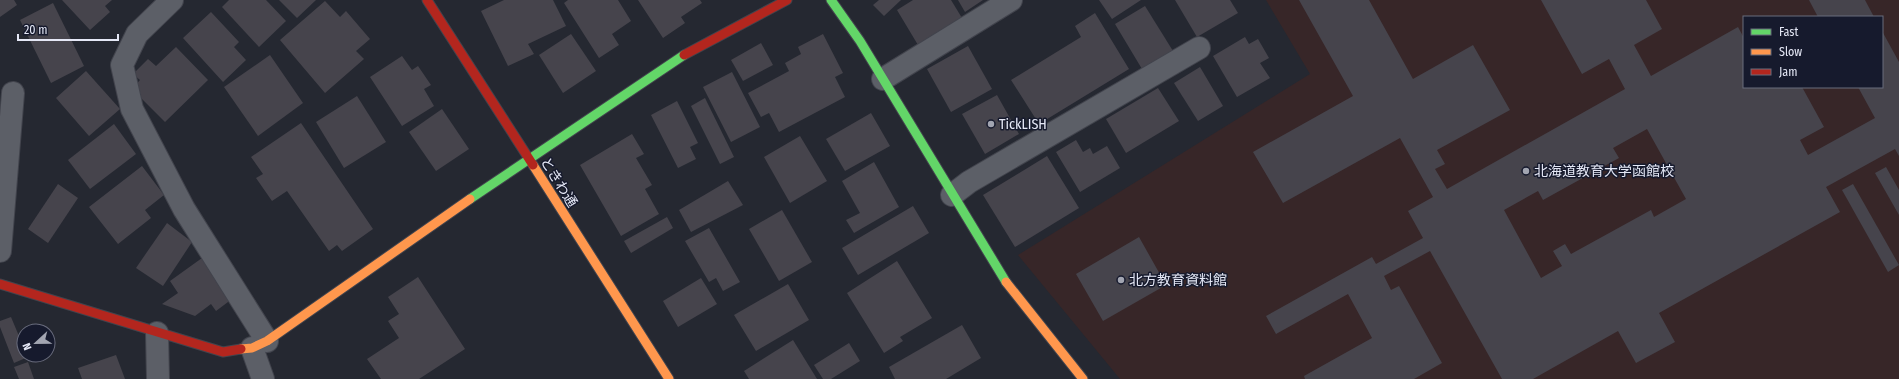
<svg xmlns="http://www.w3.org/2000/svg" width="1899" height="379" viewBox="0 0 1899 379" font-family="'Fira Sans Condensed','Noto Sans JP',sans-serif">
  <rect width="100%" height="100%" fill="#252831"/>
  <path fill="#372628" fill-rule="evenodd" d="M1266 0H1899V379H1120L1018 255 1310 74ZM1744 17H1882V87H1744Z"/>
  <g fill="#46444c" fill-rule="evenodd">
    <path d="M0 0H14L17 5 0 17Z"/>
    <path d="M62 0H112L105 6 110 12 90 30Z"/>
    <path d="M229 0H266L286 21 259 47 222 7Z"/>
    <path d="M279 0H316L297 18Z"/>
    <path d="M504 0H553L566 26 528 44 534 54 508 66 481 11Z"/>
    <path d="M568 0H618L631 21 612 34 619 45 599 58 564 3Z"/>
    <path d="M638 0H700L702 3 681 17 685 23 663 38Z"/>
    <path d="M879 0H901L884 16 873 5Z"/>
    <path d="M913 0H951L962 18 918 45 897 10Z"/>
    <path d="M958 0H983L965 12Z"/>
    <path d="M1099 0H1141L1112 19Z"/>
    <path d="M1175 0H1230L1238 13 1197 37Z"/>
    <path d="M1299 0H1369L1413 79 1473 45 1510 110 1437 150 1445 164 1435 169 1447 189 1625 89 1609 59 1582 74 1541 0H1646L1662 29 1634 45 1651 76 1738 27 1744 38V87H1802L1824 127 1800 140 1808 155 1875 118 1858 87H1882V31L1899 62V156L1895 149 1826 187 1840 212 1659 313 1675 342 1636 363 1618 331 1533 379H1502L1430 251 1384 276 1391 290 1399 286 1442 363 1414 379H1305L1304 376 1372 338 1348 294 1276 334 1266 316 1372 257 1376 264 1423 238 1408 211 1433 197 1400 138 1283 203 1253 152 1353 96ZM1647 129 1686 199 1654 217 1651 210 1571 254 1565 244 1553 251 1562 266 1541 278 1504 210 1538 191 1543 200 1619 158 1613 148Z"/>
    <path d="M1809 0H1865L1874 17H1818Z"/>
    <path d="M325 1 340 17 346 11 370 39 356 51 364 59 325 93 280 40Z"/>
    <path d="M53 3 84 66 51 83 20 20Z"/>
    <path d="M1145 6 1173 51 1142 69 1115 24Z"/>
    <path d="M211 12 239 42 234 47 246 60 223 82 183 38Z"/>
    <path d="M1095 13 1129 69 1039 124 1011 80 1081 37 1075 26Z"/>
    <path d="M571 34 596 71 563 93 539 55Z"/>
    <path d="M823 34 843 73 835 77 845 97 779 132 769 113 761 117 748 93 789 71 785 63 801 54 798 47Z"/>
    <path d="M1245 37 1249 44 1258 39 1269 58 1260 63 1270 78 1237 97 1213 56Z"/>
    <path d="M761 43 773 65 743 81 731 60Z"/>
    <path d="M968 46 992 89 951 112 927 69Z"/>
    <path d="M176 47 208 80 165 122 132 89 140 80 133 74 148 59 156 66Z"/>
    <path d="M270 55 303 103 258 136 224 87Z"/>
    <path d="M402 56 412 70 418 66 431 85 424 89 434 106 402 126 370 77Z"/>
    <path d="M1200 67 1223 106 1198 121 1174 83Z"/>
    <path d="M86 71 120 109 89 136 56 98Z"/>
    <path d="M732 72 760 127 731 142 703 87Z"/>
    <path d="M1158 88 1179 121 1126 153 1106 119Z"/>
    <path d="M997 95 1019 134 985 154 962 114Z"/>
    <path d="M357 96 386 142 344 168 316 122Z"/>
    <path d="M705 98 734 157 720 164 691 106Z"/>
    <path d="M677 101 698 143 690 147 696 159 678 168 651 115Z"/>
    <path d="M442 109 469 149 436 171 409 132Z"/>
    <path d="M871 113 890 146 845 171 826 139Z"/>
    <path d="M301 123 373 229 342 251 337 245 329 251 287 191 272 201 256 178 263 174 251 157Z"/>
    <path d="M114 124 136 154 90 189 68 160Z"/>
    <path d="M632 134 644 154 636 158 652 185 645 189 659 214 621 236 580 165Z"/>
    <path d="M800 136 827 181 790 203 764 157Z"/>
    <path d="M1076 140 1083 152 1090 148 1093 154 1107 146 1120 168 1080 192 1056 152Z"/>
    <path d="M1047 156 1079 208 1015 247 983 195Z"/>
    <path d="M874 162 899 207 854 233 846 220 860 213 842 181Z"/>
    <path d="M142 166 164 195 145 210 151 218 118 244 89 207Z"/>
    <path d="M1886 167 1899 190V215L1875 173Z"/>
    <path d="M728 181 743 205 691 232 679 210Z"/>
    <path d="M58 184 78 198 48 243 28 229Z"/>
    <path d="M1853 184 1899 265 1888 272 1842 190Z"/>
    <path d="M913 206 929 233 858 275 842 248Z"/>
    <path d="M782 210 812 262 779 281 749 229Z"/>
    <path d="M667 217 673 228 631 253 624 241Z"/>
    <path d="M167 223 192 242 163 286 136 268Z"/>
    <path d="M709 228 740 282 723 291 716 278 709 282 685 241Z"/>
    <path d="M1139 237 1166 285 1103 321 1076 274Z"/>
    <path d="M202 258 232 299 216 311 211 304 195 316 162 304 178 293 170 281Z"/>
    <path d="M897 261 932 318 900 337 903 341 884 353 847 293Z"/>
    <path d="M418 277 465 349 419 379H381L367 359 399 338 388 321 399 314 388 297Z"/>
    <path d="M701 278 717 304 678 327 663 301Z"/>
    <path d="M788 284 809 320 756 351 734 315Z"/>
    <path d="M11 317 24 348V355H27L28 357 14 363 0 327V321Z"/>
    <path d="M962 325 981 358 946 379H895L889 367Z"/>
    <path d="M793 340 817 379H749L744 371Z"/>
    <path d="M849 343 860 361 831 379H823L814 365Z"/>
    <path d="M116 355 125 379H82L78 368Z"/>
    <path d="M28 362 34 379H19L14 367Z"/>
  </g>
  <g fill="none" stroke-linecap="round" stroke-linejoin="round">
    <g stroke="#42444d" stroke-width="24">
      <g id="street">
        <path d="M172 0 137 34 122 65 132 109 184 209 267 341"/>
        <path d="M883 79 1011 0"/>
        <path d="M952 195 969 182 1199 48"/>
        <path d="M0 251 13 93"/>
        <path d="M157 333 158 379"/>
        <path d="M252 348 263 379"/>
      </g>
    </g>
    <g stroke="#42444d" stroke-width="11">
      <g id="fast">
        <path d="M831 0 860 41 1006 282"/>
        <path d="M470 199 684 55"/>
      </g>
    </g>
    <g stroke="#42444d" stroke-width="11">
      <g id="slow">
        <path d="M533 165 669 379"/>
        <path d="M1006 282 1083 379"/>
        <path d="M241 349 252 348 267 341 470 199"/>
      </g>
    </g>
    <g stroke="#42444d" stroke-width="11">
      <g id="jam">
        <path d="M427 0 533 165"/>
        <path d="M684 55 787 0"/>
        <path d="M0 284 223 352 241 349"/>
      </g>
    </g>
    <use href="#street" stroke="#5c5f67" stroke-width="22"/>
    <use href="#fast" stroke="#63d668" stroke-width="9"/>
    <use href="#slow" stroke="#ff974d" stroke-width="9"/>
    <use href="#jam" stroke="#b3261e" stroke-width="9"/>
  </g>
  <g fill="#a2a5b1" stroke="#161a2d" stroke-width="1.5">
    <circle cx="991" cy="124" r="4"/>
    <circle cx="1526" cy="171" r="4"/>
    <circle cx="1121" cy="280" r="4"/>
  </g>
  <g text-anchor="middle" stroke-width="3" stroke-linejoin="round" paint-order="stroke">
    <g font-size="14" fill="#e5e8f6" stroke="#161a2d" text-anchor="start">
      <text x="999" y="129">TickLISH</text>
      <text x="1534" y="176">北海道教育大学函館校</text>
      <text x="1129" y="285">北方教育資料館</text>
    </g>
    <g font-size="14" fill="#e5e8f6" stroke="#161a2d">
      <text transform="translate(559 182) rotate(58)" y="5">ときわ通</text>
    </g>
  </g>
  <rect x="1743" y="16" width="140" height="72" fill="#161a2d" stroke="#696c7d"/>
  <rect x="1751" y="29" width="20" height="6" fill="#63d668" stroke="#696c7d"/>
  <text x="1779" y="36" font-size="12" fill="#e5e8f6">Fast</text>
  <rect x="1751" y="49" width="20" height="6" fill="#ff974d" stroke="#696c7d"/>
  <text x="1779" y="56" font-size="12" fill="#e5e8f6">Slow</text>
  <rect x="1751" y="69" width="20" height="6" fill="#b3261e" stroke="#696c7d"/>
  <text x="1779" y="76" font-size="12" fill="#e5e8f6">Jam</text>
  <g transform="translate(36 343) rotate(248)"><circle r="19" fill="#161a2d" stroke="#696c7d"/>
  <path d="M0-3L7 15L0 10L-7 15Z" fill="#a2a5b1"/>
  <text y="-6" font-size="11" font-weight="bold" text-anchor="middle" fill="#e5e8f6">N</text>
  </g>
  <path d="M18 34v6h100v-6" fill="none" stroke="#e5e8f6" stroke-width="2"/>
  <text x="24" y="34" font-size="12" fill="#e5e8f6" stroke="#161a2d" stroke-width="3" paint-order="stroke">20 m</text>
</svg>
